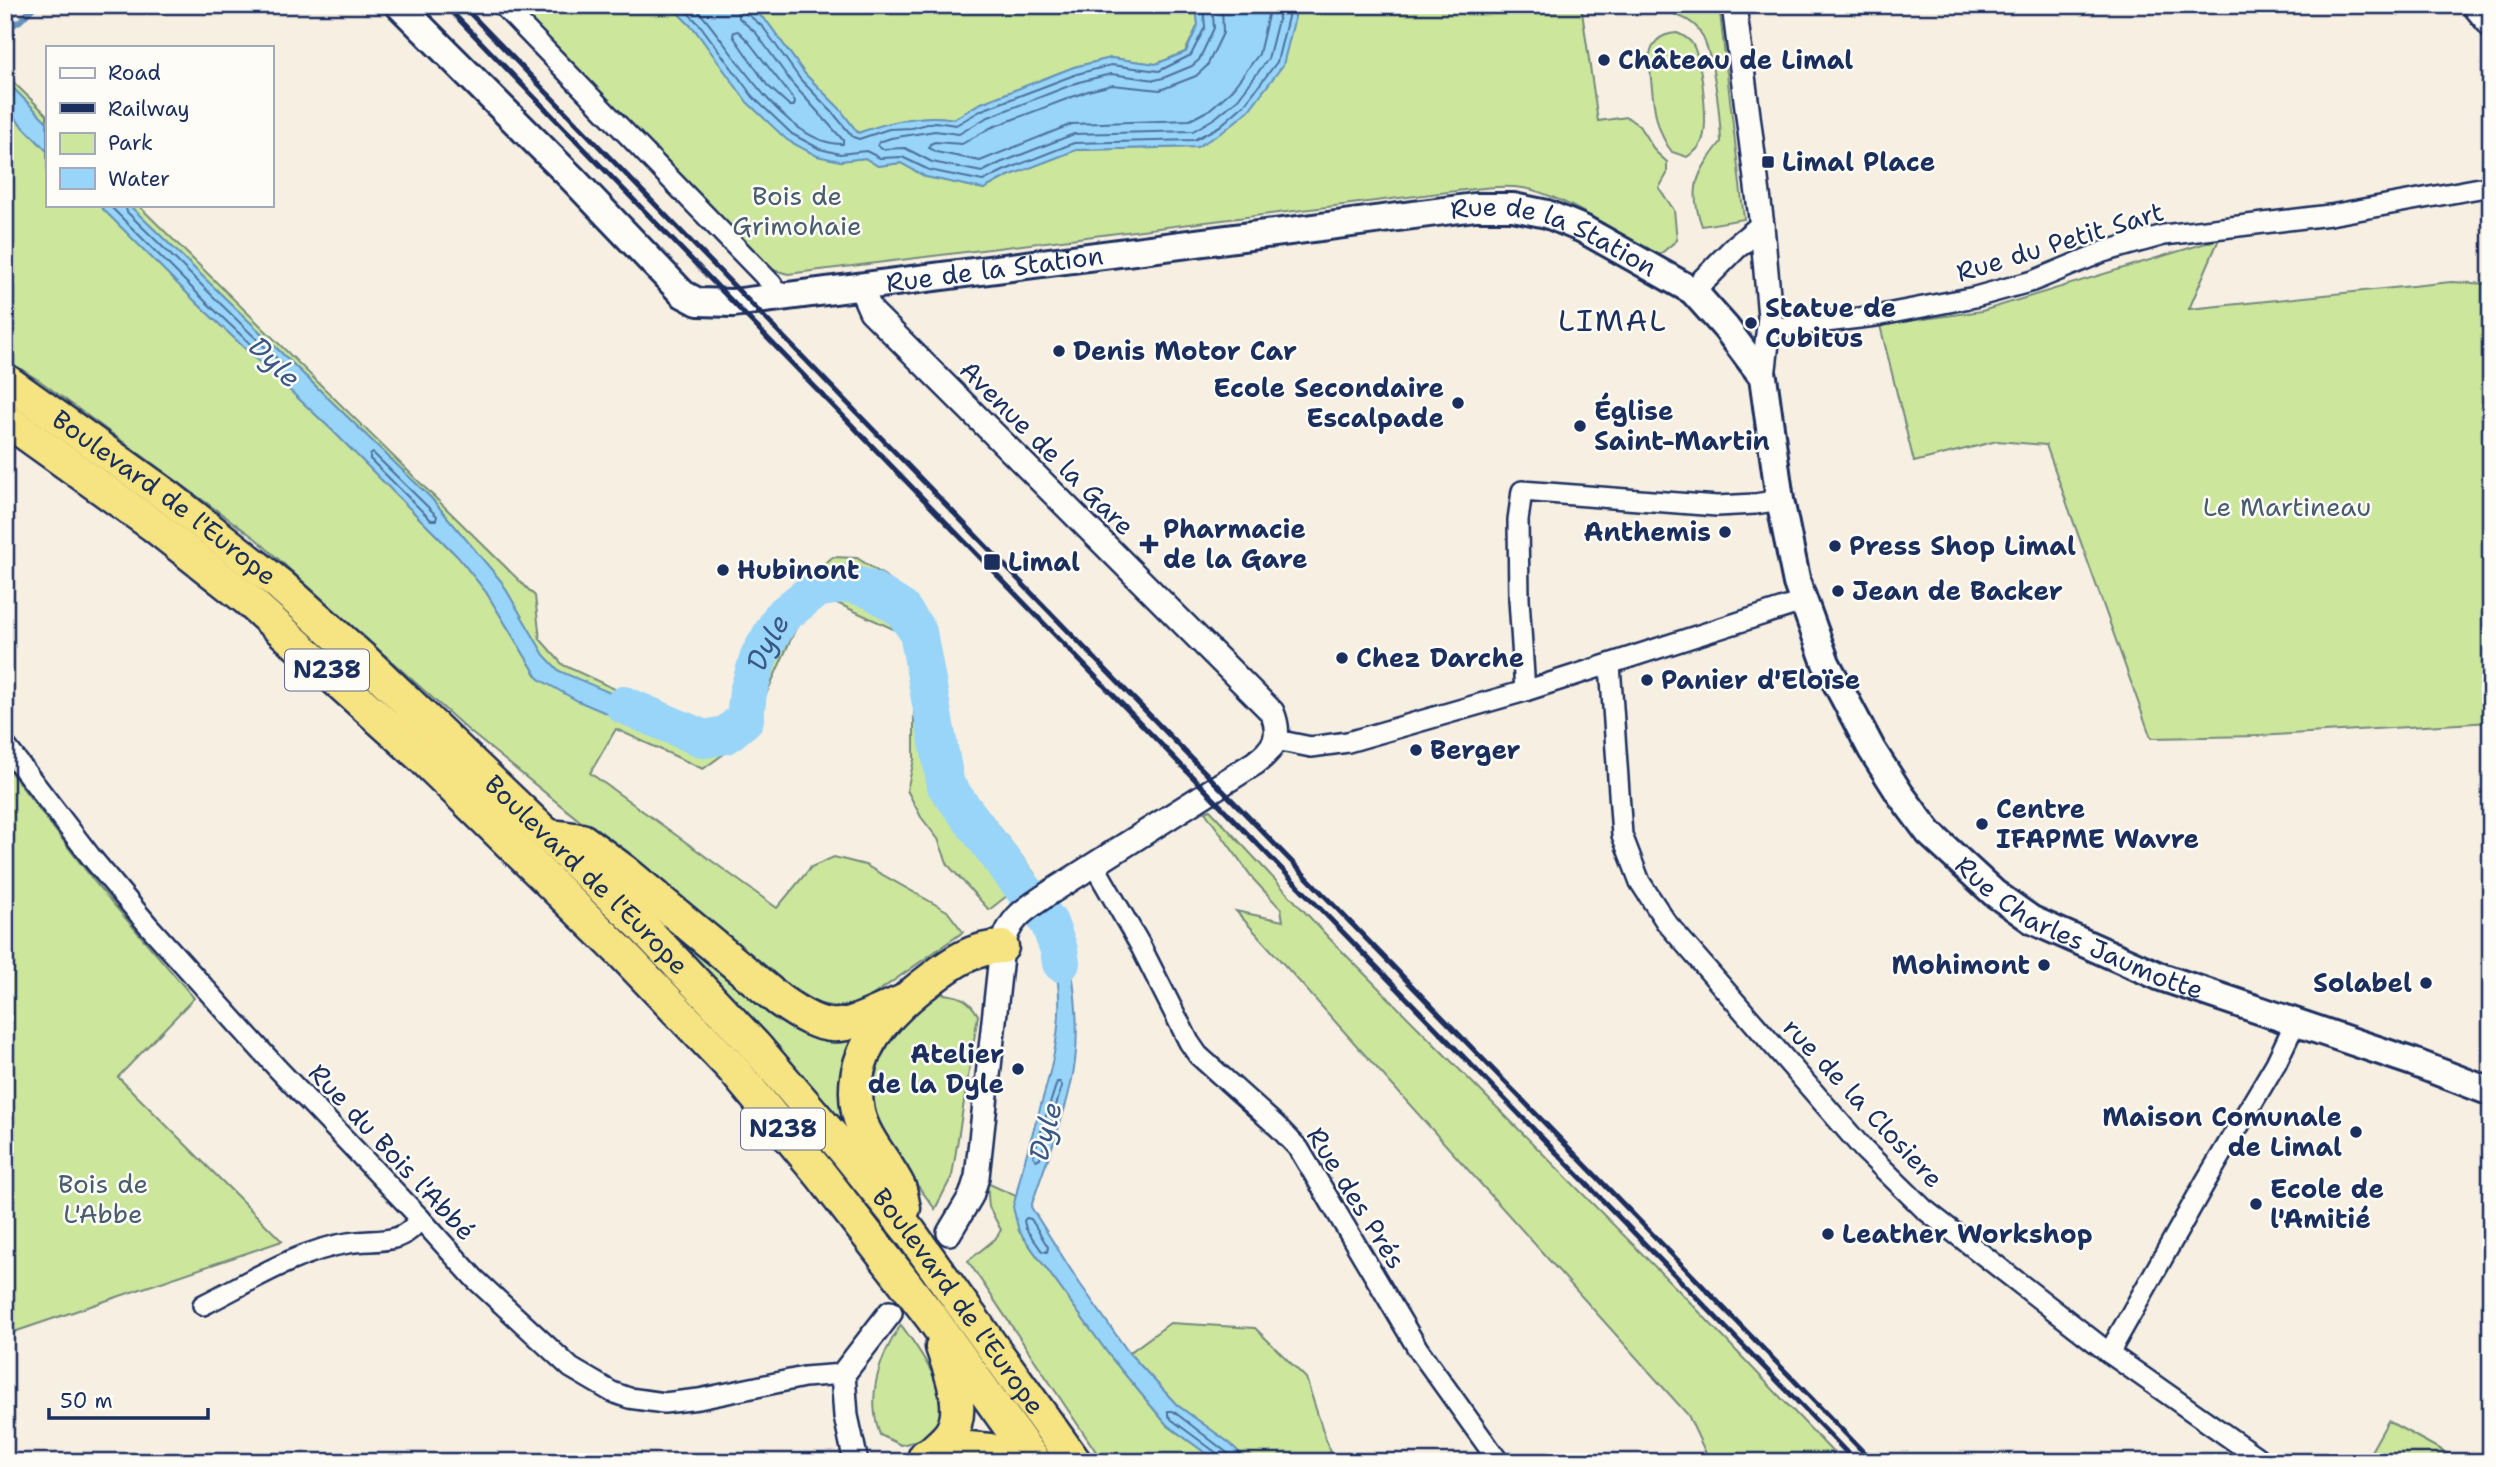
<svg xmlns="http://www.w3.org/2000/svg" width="2496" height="1467" viewBox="0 0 2496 1467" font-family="'Shantell Sans',sans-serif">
  <rect width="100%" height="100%" fill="#f6efe2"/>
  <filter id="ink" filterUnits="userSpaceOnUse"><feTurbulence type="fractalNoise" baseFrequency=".0143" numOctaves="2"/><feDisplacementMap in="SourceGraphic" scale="14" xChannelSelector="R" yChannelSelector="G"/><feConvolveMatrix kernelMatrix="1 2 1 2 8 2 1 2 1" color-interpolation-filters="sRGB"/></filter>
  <g filter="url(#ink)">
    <g fill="#cce69c" stroke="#748a7d" stroke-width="2">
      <path d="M514 5H670L695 30 718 59 840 161 865 158 878 166 901 163 927 177 984 189 1006 177 1076 150 1197 147 1295 17 1294 5H1581L1598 121 1627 117 1639 126 1656 152 1667 162V174L1659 188 1674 210 1677 240 1658 256C1622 236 1562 194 1523 188 1503 185 1483 188 1464 190L788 274 774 270 763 263Z"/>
      <path d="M748 5H1196L1198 25 1185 52 1156 64 1111 58 1074 67 979 104 954 119C923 113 888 122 858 133L839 108 805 74 768 23Z"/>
      <path d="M1668 5H1719L1744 219 1702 226C1688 188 1697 173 1721 142 1720 114 1714 50 1698 29 1691 20 1679 16 1669 12Z"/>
      <path d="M1677 33C1682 35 1687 38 1691 42 1702 56 1709 125 1702 141 1699 149 1694 152 1687 157L1672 152C1652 127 1653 91 1649 60 1651 43 1659 34 1677 33Z"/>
      <path d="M5 74 47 115V122L5 80Z"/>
      <path d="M5 108 47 151V205H99L199 305 332 430 458 557 486 592 539 679 595 688 559 671 544 655 501 581 431 498 129 205H138L535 596 540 639 563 665 666 713 717 723 724 721 733 711 781 596 833 557 857 558 885 576 911 600 926 629 952 765 1035 874 989 910 948 865 938 839 921 817 907 790 914 760V700L918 680 900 632 839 604 815 602 799 621 747 737 703 769 616 729 590 773 777 908 811 867 834 857 865 865 947 911 963 932 863 1002 838 1007 807 1002 787 989 469 731 256 539 40 381 5 359Z"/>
      <path d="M2219 239 2189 309 2451 282 2491 284V722L2258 736 2151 738 2046 445 1997 441 1914 462 1880 325 1982 311Z"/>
      <path d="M5 765 98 886 194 998 118 1077 282 1241 5 1335Z"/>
      <path d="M1210 810 1330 939 1686 1298 1842 1462H1710L1688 1415 1236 911 1283 921 1281 909 1254 880 1205 812Z"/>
      <path d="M654 908 845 1034 855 1045 849 1131 758 1026 648 915Z"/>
      <path d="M944 994C962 996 969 1000 978 1015L952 1176 935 1209 883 1138 865 1090 875 1046 931 996Z"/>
      <path d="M987 1183 1016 1196 1014 1207 1019 1231 1112 1359 1167 1425 1218 1462H1103L968 1261 995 1239 1001 1230 989 1207Z"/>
      <path d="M1170 1323 1255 1328 1306 1378 1333 1462H1250L1228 1442 1177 1405 1129 1353Z"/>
      <path d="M901 1325C918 1348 957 1399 935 1429 928 1440 913 1442 901 1445L880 1435C866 1396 879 1357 901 1325Z"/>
      <path d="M2388 1421 2463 1462H2365Z"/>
    </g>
    <g fill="#98d5f9" stroke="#6693bb" stroke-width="2">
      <path d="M670 5H748L768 23 805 74 839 108 858 133C889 122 923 113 954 119L979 104 1074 67 1111 58 1156 64 1186 52 1198 25 1196 5H1294L1295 17 1283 65 1249 110 1224 131 1197 147 1076 150 1006 177 984 189 926 177 901 163 878 166 865 158 840 161 817 156 787 140 747 102 695 30Z"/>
      <path d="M5 80 47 122V151L5 108Z"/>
      <path d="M99 205H129L431 498 501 581 544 655 559 671 676 721 660 736 578 701 539 679 486 592 458 557 332 430 199 305Z"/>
      <path d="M1051 910C1064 925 1068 946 1071 965 1076 997 1079 1030 1075 1062 1068 1112 1046 1160 1031 1207L1078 1281 1129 1353 1177 1405 1228 1442 1250 1462H1218L1167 1425 1112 1359 1019 1231 1013 1207 1016 1196C1034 1106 1090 1009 1037 920Z"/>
    </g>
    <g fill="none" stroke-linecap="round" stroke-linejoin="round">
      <g stroke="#4d719c" stroke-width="2">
        <path d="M680 5 700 25 753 97 792 134 820 149 840 154 866 151 880 158 902 157 929 170 983 181 1003 171 1074 143 1194 140 1220 126 1244 105 1277 62 1288 17 1287 5"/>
        <path d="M693 5C731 44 783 146 843 144V140L792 83 756 33 739 18 735 5"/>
        <path d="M744 5 745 12 763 27 800 79 833 113 853 137 859 139 889 129 912 128 935 122 956 125 982 110 1077 74 1111 65 1159 71 1191 55 1205 27 1203 5"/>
        <path d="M1212 5 1214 28 1199 60 1192 66 1163 78 1155 80 1111 74 1079 82 986 118 959 134 935 131 891 138 879 142 878 146 882 149 905 148 932 162 982 172 1000 163 1074 134 1193 131 1215 118 1238 99 1268 59 1279 16V5"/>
        <path d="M1222 5 1223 33 1207 66 1196 76 1160 90 1112 85 1088 91 990 128 962 144 935 142 930 144 929 148 936 152 980 161 1072 124 1190 120 1209 110 1230 92 1259 54 1268 15V5"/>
        <path d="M738 31 748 41 795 101 794 106H790L767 85 733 36 734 32Z"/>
        <path d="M109 205 204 300 279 371H284V366L127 212 125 205"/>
        <path d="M373 453 437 516 436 520H431L370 459V455Z"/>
        <path d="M1057 1082H1060L1062 1086 1040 1158 1036 1160 1033 1156Z"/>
        <path d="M1026 1218 1031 1219 1048 1247 1047 1252 1042 1251 1026 1229 1024 1221Z"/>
        <path d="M1221 1462 1218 1454 1172 1420 1168 1415V1411H1173L1239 1462"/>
      </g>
      <path stroke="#6693bb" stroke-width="6" d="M5 30 20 21 36 5"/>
      <path stroke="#98d5f9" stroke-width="38" id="s1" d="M624 705 704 739 726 735 745 719 748 692 759 656 782 616 816 589 848 583 872 590 902 609 918 632 946 786 1049 923 1059 950 1061 963"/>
      <g stroke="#1b2f5e" stroke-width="24">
        <g id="minor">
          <path d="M502 5 772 284 778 297"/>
          <path d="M2471 5 2491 29"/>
          <path d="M1768 329 1876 316 1975 297 2033 281 2103 252 2164 235 2330 215 2491 186"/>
          <path d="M1610 665 1622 835 1640 882 1666 922 1864 1150 1924 1209 2109 1353 2257 1457"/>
          <path d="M1525 691 1519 599 1518 520 1522 491 1717 506 1755 504 1780 500"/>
          <path d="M1276 740 1311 747 1348 742 1525 691 1802 602"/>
          <path d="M5 745 91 857 148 925 277 1068 420 1218 475 1279 571 1368 612 1392 629 1398 664 1403 699 1399 804 1377 843 1374"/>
          <path d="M1094 865 1139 943 1189 1042 1198 1055 1279 1128 1299 1149 1418 1349 1499 1462"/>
          <path d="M203 1305C249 1282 297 1251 348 1243 378 1238 402 1247 420 1218"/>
          <path d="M2109 1353 2206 1181 2276 1063 2295 1023"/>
        </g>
      </g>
      <g stroke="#1b2f5e" stroke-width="28">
        <g id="tertiary">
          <path d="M1734 5 1762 226 1770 317 1763 377"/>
          <path d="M860 286 871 311 1272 712C1282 736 1275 748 1255 763L1051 892C1026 909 1010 916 1002 947L977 1177 971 1196 949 1233"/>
          <path d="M1693 291 1736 247 1762 226"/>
          <path d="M856 1462 846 1416 843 1374 890 1313"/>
        </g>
      </g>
      <g stroke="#1b2f5e" stroke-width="32">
        <g id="secondary">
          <path id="s2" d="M399 5 572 178 683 294 698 302 733 303 1475 207H1513L1547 214 1583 229 1693 291 1726 328 1763 377 1780 500 1797 583 1826 663 1872 750 1900 794 1929 833 1994 893 2032 920 2161 977 2413 1062 2491 1092"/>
        </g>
      </g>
      <g stroke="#1b2f5e" stroke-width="37">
        <g id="trunk">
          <path id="s3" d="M5 380 170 498 280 585 366 662 641 925 755 1046 846 1152 910 1232 1075 1462"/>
          <path d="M5 419 153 525 248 600 425 760 622 953 732 1068 821 1175 932 1318 1035 1462"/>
          <path d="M552 836 582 840 624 871 779 1000C833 1038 842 1028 899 1003"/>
          <path d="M904 1208C902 1201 902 1194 899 1187 887 1162 864 1140 858 1112 846 1052 888 1011 931 979 953 962 973 948 1002 947"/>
          <path d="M930 1454C937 1447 945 1441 950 1434 967 1410 950 1371 942 1347"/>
          <path d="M925 1456 968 1448 990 1450 1011 1462"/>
        </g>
      </g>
      <use href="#minor" stroke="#fdfcf7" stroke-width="19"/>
      <use href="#tertiary" stroke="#fdfcf7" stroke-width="23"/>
      <use href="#secondary" stroke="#fdfcf7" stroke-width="26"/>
      <use href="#trunk" stroke="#f6e381" stroke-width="32"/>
      <g stroke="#1b2f5e" stroke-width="5">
        <path d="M445 5 1856 1462"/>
        <path d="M462 5 1873 1462"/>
      </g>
    </g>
  </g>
  <g fill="#1b2f5e" stroke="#fdfcf7" stroke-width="2.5">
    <circle cx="1604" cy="60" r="7"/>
    <rect x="1761" y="155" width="14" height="14" rx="3.5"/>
    <circle cx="1751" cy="323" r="7"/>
    <circle cx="1059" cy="351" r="7"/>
    <circle cx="1458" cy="403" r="7"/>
    <circle cx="1580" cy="426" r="7"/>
    <circle cx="1725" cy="532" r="7"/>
    <path d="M1145.5 533.5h7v7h7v7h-7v7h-7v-7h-7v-7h7z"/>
    <circle cx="1835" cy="546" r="7"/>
    <rect x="983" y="553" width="18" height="18" rx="3.5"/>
    <circle cx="723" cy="570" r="7"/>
    <circle cx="1838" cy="591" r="7"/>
    <circle cx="1342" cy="658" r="7"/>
    <circle cx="1647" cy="680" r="7"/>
    <circle cx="1416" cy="750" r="7"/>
    <circle cx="1982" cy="824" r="7"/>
    <circle cx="2044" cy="965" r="7"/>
    <circle cx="2426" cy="983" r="7"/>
    <circle cx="1018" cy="1069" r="7"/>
    <circle cx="2356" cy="1132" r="7"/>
    <circle cx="2256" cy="1204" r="7"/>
    <circle cx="1828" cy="1234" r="7"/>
  </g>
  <g text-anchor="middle" stroke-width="5" stroke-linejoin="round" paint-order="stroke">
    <g fill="#fdfcf7" stroke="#5f6c8c" stroke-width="2">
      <rect x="285" y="649.5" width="84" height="41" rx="5"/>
      <rect x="741" y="1108.5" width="84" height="41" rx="5"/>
    </g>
    <g font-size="24" font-weight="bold" fill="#1b2f5e">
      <text x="327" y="678">N238</text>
      <text x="783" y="1137">N238</text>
    </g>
    <g font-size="26" font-weight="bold" fill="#1b2f5e" stroke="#fdfcf7" text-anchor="start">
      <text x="1618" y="69">Château de Limal</text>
      <text x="1782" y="171">Limal Place</text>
      <text x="1765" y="317">Statue de<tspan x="1765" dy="30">Cubitus</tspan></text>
      <text x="1073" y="360">Denis Motor Car</text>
      <text x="1444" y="397" text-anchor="end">Ecole Secondaire<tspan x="1444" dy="30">Escalpade</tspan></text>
      <text x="1594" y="420">Église<tspan x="1594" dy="30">Saint-Martin</tspan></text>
      <text x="1163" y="538">Pharmacie<tspan x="1163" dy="30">de la Gare</tspan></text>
      <text x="1711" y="541" text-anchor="end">Anthemis</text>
      <text x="1849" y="555">Press Shop Limal</text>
      <text x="1008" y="571">Limal</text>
      <text x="737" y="579">Hubinont</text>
      <text x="1852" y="600">Jean de Backer</text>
      <text x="1356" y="667">Chez Darche</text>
      <text x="1661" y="689">Panier d'Eloïse</text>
      <text x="1430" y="759">Berger</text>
      <text x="1996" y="818">Centre<tspan x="1996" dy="30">IFAPME Wavre</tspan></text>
      <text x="2030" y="974" text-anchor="end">Mohimont</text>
      <text x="2412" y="992" text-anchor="end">Solabel</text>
      <text x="1004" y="1063" text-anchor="end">Atelier<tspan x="1004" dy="30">de la Dyle</tspan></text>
      <text x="2342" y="1126" text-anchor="end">Maison Comunale<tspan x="2342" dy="30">de Limal</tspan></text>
      <text x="2270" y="1198">Ecole de<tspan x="2270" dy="30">l'Amitié</tspan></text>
      <text x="1842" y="1243">Leather Workshop</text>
    </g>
    <g font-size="26" fill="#475d6e" stroke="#fdfcf7">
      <text x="797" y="205">Bois de<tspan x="797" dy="30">Grimohaie</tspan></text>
      <text x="2287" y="516">Le Martineau</text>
      <text x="103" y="1193">Bois de<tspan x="103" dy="30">L'Abbe</tspan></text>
    </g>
    <g font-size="26" fill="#1b2f5e" stroke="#fdfcf7">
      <text transform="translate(2060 242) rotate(-17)" y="9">Rue du Petit Sart</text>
      <text dy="9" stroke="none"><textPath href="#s2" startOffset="1290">Rue de la Station</textPath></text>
      <text dy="9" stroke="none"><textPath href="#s2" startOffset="721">Rue de la Station</textPath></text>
      <text transform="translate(1047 448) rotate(45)" y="9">Avenue de la Gare</text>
      <text dy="9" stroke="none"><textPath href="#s3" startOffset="198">Boulevard de l'Europe</textPath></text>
      <text dy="9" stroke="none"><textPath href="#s3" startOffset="765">Boulevard de l'Europe</textPath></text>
      <text dy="9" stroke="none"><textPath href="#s2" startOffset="2228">Rue Charles Jaumotte</textPath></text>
      <text transform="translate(1863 1103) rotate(47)" y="9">rue de la Closiere</text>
      <text transform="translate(392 1152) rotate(47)" y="9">Rue du Bois l'Abbé</text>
      <text transform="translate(1356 1198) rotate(58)" y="9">Rue des Prés</text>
      <text dy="9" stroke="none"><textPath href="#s3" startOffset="1332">Boulevard de l'Europe</textPath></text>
    </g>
    <g font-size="28" font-style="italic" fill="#3a5885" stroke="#fdfcf7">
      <text transform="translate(275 362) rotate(44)" y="10">Dyle</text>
      <text dy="10" stroke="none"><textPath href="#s1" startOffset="215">Dyle</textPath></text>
      <text transform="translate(1045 1131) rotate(-75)" y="10">Dyle</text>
    </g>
    <g font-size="30" letter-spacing="2" fill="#1b2f5e" stroke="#fdfcf7">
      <text x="1613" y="331">LIMAL</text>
    </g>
  </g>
  <rect width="2496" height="1467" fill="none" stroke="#fdfcf7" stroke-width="28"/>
  <rect x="14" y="14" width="2468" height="1439" fill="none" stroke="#1b2f5e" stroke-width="2.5" filter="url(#ink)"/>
  <rect x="46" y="46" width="228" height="161" fill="#fdfcf7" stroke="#a3aaba" stroke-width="2"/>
  <rect x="60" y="68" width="35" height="10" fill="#fdfcf7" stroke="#a3aaba" stroke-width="2"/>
  <text x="108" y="80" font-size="21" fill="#1b2f5e">Road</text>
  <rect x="60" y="103" width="35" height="10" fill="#1b2f5e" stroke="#a3aaba" stroke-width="2"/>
  <text x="108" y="116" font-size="21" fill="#1b2f5e">Railway</text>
  <rect x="60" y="133" width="35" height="21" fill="#cce69c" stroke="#a3aaba" stroke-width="2"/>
  <text x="108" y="150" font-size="21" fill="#1b2f5e">Park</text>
  <rect x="60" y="168" width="35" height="21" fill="#98d5f9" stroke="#a3aaba" stroke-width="2"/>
  <text x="108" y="186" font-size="21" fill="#1b2f5e">Water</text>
  <path d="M49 1408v10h159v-10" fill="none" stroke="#1b2f5e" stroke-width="3.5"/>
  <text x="60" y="1408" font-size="21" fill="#1b2f5e" stroke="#fdfcf7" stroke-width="5" paint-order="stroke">50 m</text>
</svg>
